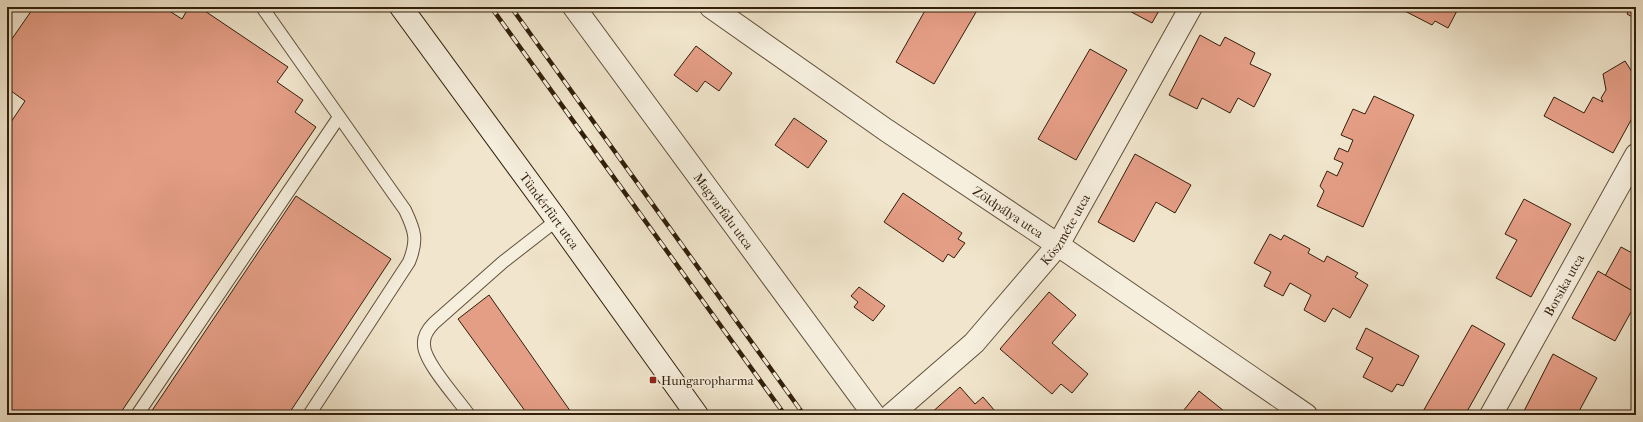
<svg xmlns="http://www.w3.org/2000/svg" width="1643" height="422" viewBox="0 0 1643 422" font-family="'IM FELL French Canon',serif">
  <rect width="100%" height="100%" fill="#f1e6cd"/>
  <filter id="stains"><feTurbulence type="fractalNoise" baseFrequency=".005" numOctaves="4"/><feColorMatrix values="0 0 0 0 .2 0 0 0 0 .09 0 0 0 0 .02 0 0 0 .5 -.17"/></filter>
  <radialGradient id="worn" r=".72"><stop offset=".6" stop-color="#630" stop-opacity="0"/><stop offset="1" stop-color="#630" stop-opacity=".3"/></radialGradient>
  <g fill="#e59e86" stroke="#311e0a">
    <path d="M34 7H163L182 19 189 7H199L288 67 277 82 303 100 295 112 316 127 119 415H7V128L25 101 7 88V46Z"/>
    <path d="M927 7H979L934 84 896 62Z"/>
    <path d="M1122 7H1161L1152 23Z"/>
    <path d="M1402 7H1459L1448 28 1435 21 1432 25 1401 9Z"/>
    <path d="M1630 7H1636V19L1627 14Z"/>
    <path d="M1200 35 1220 46 1225 37 1255 53 1250 64 1271 74 1254 107 1238 98 1230 113 1202 98 1197 109 1169 95Z"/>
    <path d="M696 46 732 73 719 91 705 81 697 92 674 75Z"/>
    <path d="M1090 49 1127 70 1076 160 1038 139Z"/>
    <path d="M1625 61 1636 78V111L1613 153 1544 116 1554 97 1584 113 1593 97 1603 102 1601 98 1606 90 1603 74Z"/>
    <path d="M1374 96 1414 115 1363 227 1317 206 1324 191 1320 186 1327 171 1337 176 1343 163 1334 159 1339 148 1348 152 1353 140 1341 135 1353 109 1365 114Z"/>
    <path d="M794 118 827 141 808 168 775 145Z"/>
    <path d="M1135 154 1191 185 1175 213 1156 202 1134 242 1098 222Z"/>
    <path d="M903 193 962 233 958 239 965 243 954 258 948 254 943 262 884 222Z"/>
    <path d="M296 196 391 259 288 415H149Z"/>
    <path d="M1524 199 1571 224 1531 297 1496 278 1517 240 1505 234Z"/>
    <path d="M1270 234 1281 240 1284 235 1310 249 1308 253 1324 262 1327 256 1358 273 1355 277 1368 285 1350 318 1333 308 1325 322 1304 310 1311 295 1290 283 1283 296 1264 286 1271 272 1254 263Z"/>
    <path d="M1621 247 1636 255V293L1605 276Z"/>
    <path d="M1598 271 1636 293V303L1615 341 1572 318Z"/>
    <path d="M859 287 885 306 873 321 854 307 858 302 851 296Z"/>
    <path d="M1049 292 1076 315 1052 343 1088 374 1072 393 1061 384 1052 394 1000 349Z"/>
    <path d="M489 295 573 415H528L458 319Z"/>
    <path d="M1472 325 1505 344 1465 415H1421Z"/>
    <path d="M1366 328 1419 356 1403 386 1397 384 1392 392 1363 377 1373 358 1356 349Z"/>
    <path d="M1553 354 1597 378 1577 415H1522Z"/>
    <path d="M960 387 975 404 983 397 995 411 990 415H929Z"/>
    <path d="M1199 391 1229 415H1180Z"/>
  </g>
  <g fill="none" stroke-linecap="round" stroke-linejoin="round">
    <g stroke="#61503b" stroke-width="14">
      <g id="lane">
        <path d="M262 7 405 210C415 231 418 240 409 262L309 415"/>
        <path d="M137 415 339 117"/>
        <path d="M469 415C458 399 424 362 424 345 423 336 428 329 434 323L503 262 557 220"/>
      </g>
    </g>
    <g stroke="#61503b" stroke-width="24">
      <g id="street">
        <path id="s1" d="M574 7 874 415"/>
        <path id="s2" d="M711 7 886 130 1058 245 1306 415"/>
        <path id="s3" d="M891 415 974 343 1058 245 1191 7"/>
        <path id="s4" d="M1491 415 1636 155"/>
      </g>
    </g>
    <g stroke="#311e0a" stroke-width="24">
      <g id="secondary">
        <path id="s5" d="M401 7 557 220 697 415"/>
      </g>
    </g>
    <use href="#lane" stroke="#f6efde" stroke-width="12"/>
    <use href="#street" stroke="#f6efde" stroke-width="22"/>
    <use href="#secondary" stroke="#f6efde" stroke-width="22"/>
    <g stroke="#311e0a" stroke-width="4.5">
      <g id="rail">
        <path d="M491 7 785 415"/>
        <path d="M511 7 804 415"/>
      </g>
    </g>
    <use href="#rail" stroke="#f6efde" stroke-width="3" stroke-dasharray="9" stroke-linecap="butt"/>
  </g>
  <rect fill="#8f2418" stroke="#f6efde" stroke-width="1.5" x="649" y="376" width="8" height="8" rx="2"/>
  <g text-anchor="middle" stroke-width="3.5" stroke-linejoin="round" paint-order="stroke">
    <g font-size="13" fill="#311e0a" stroke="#f6efde">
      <text dy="5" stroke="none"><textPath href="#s5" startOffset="252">Tündérfürt utca</textPath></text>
      <text dy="5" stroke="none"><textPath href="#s1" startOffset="253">Magyarfalu utca</textPath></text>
      <text dy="5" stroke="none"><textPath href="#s2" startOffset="361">Zöldpálya utca</textPath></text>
      <text dy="5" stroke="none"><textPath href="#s3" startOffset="256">Köszméte utca</textPath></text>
      <text dy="5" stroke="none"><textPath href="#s4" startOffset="149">Borsika utca</textPath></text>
    </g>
    <g font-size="13" fill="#311e0a" stroke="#f6efde" text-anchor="start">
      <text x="661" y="385">Hungaropharma</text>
    </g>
  </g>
  <rect width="1643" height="422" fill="none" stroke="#f1e6cd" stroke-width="24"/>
  <rect x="8" y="8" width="1627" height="406" fill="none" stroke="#311e0a" stroke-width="2"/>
  <rect x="12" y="12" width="1619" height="398" fill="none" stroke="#311e0a"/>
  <rect width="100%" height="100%" filter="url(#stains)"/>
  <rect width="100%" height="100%" fill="url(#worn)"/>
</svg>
